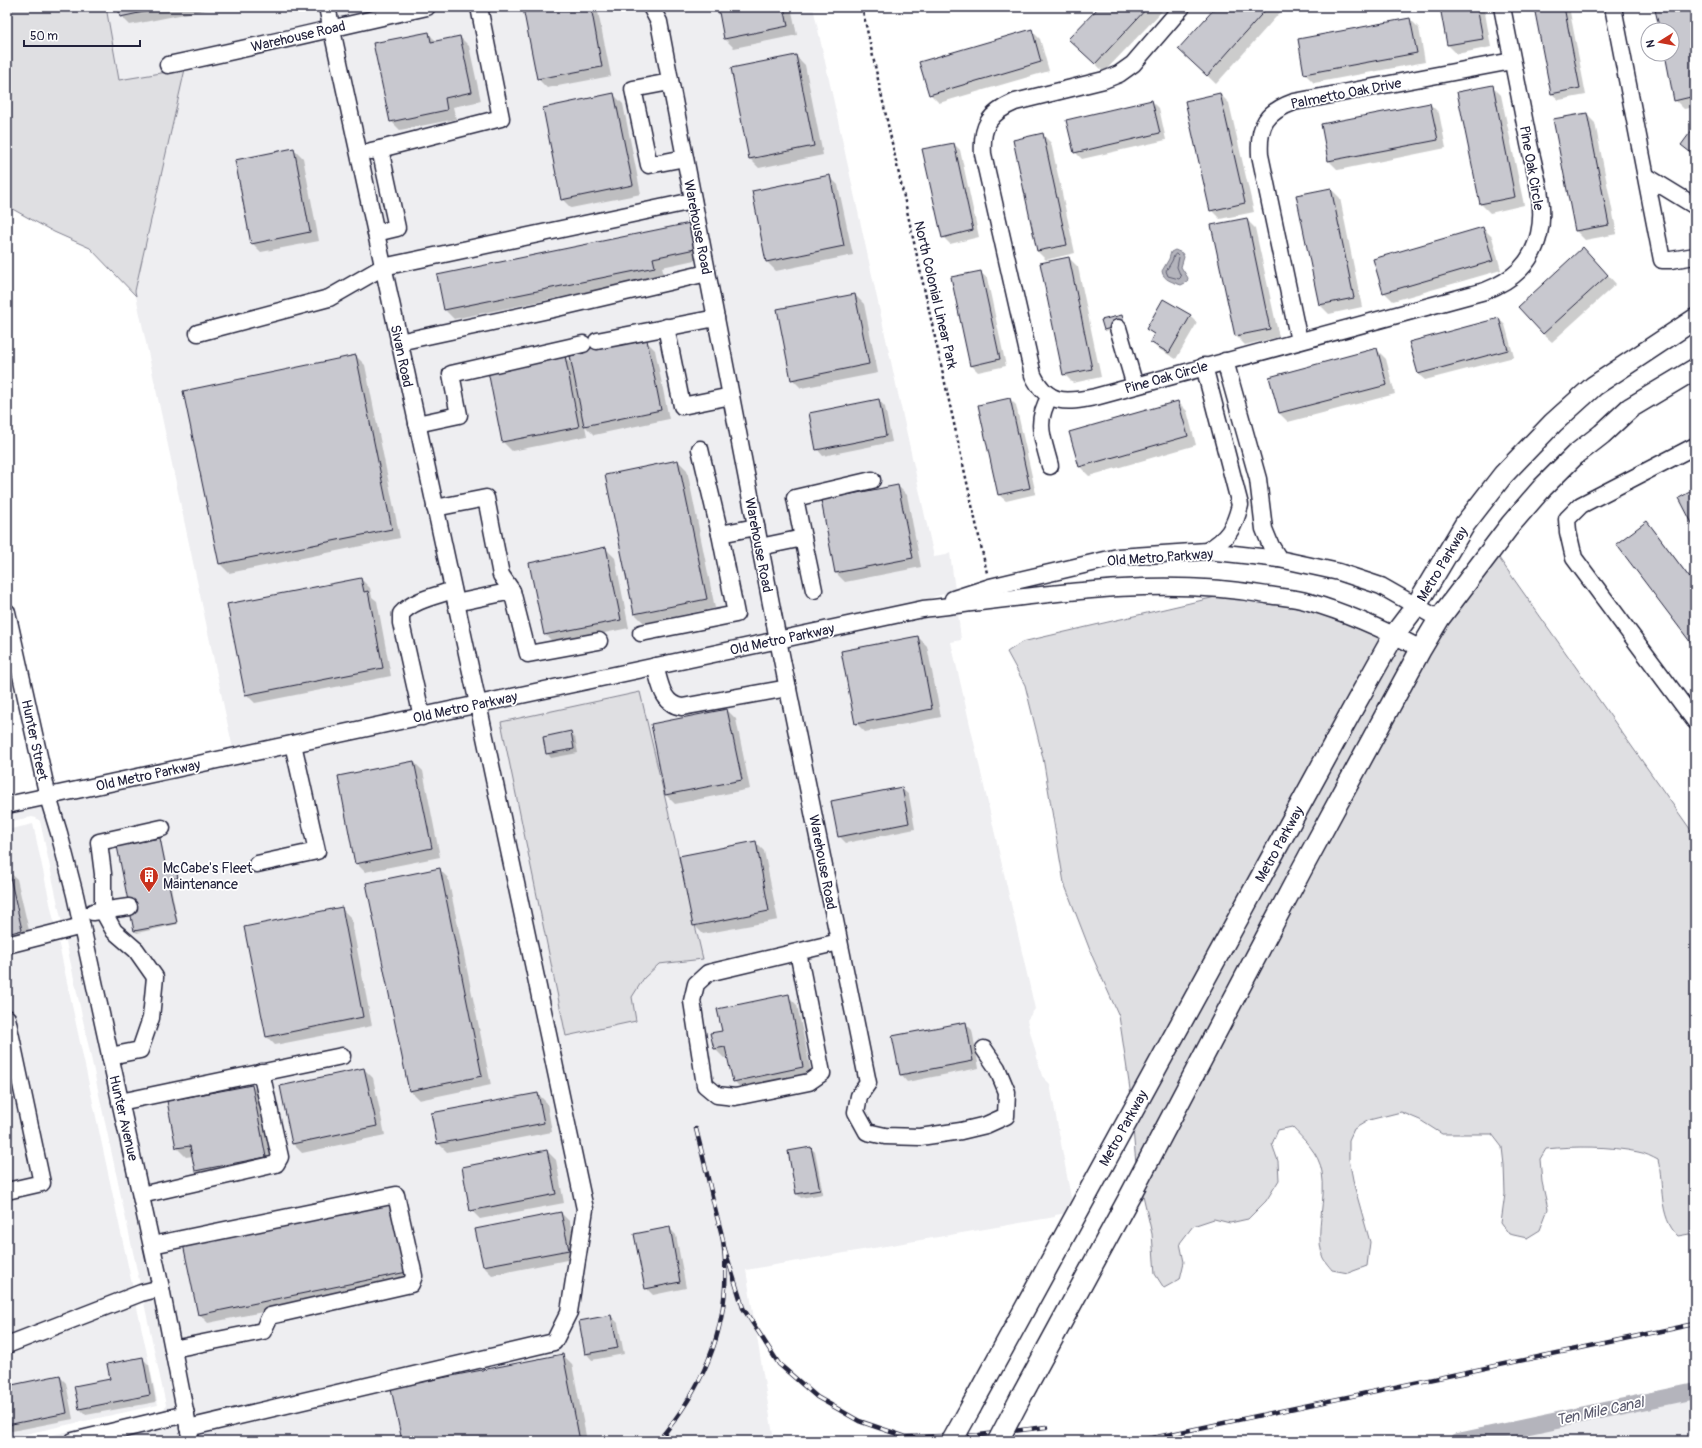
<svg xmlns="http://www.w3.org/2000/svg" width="1702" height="1448" viewBox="0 0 1702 1448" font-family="Pangolin,sans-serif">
  <rect width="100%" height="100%" fill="#fff"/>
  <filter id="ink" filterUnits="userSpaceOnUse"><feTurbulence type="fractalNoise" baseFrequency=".025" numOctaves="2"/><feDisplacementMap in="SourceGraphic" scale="8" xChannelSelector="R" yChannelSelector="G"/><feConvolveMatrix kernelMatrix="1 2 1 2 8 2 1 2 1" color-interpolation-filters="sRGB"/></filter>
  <g filter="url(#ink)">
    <g fill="#eeeef1">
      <path d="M96 7H813L934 557 946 555 950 553 955 590 925 600 928 617 958 613 961 640 951 642 1035 1009 1027 1020 1042 1076 1050 1084 1072 1203 1067 1213 1055 1215V1217L746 1270 774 1441H26L159 1411 164 1409 166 1405 40 821 36 818 32 817 7 822V814L248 762 245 746 233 749 136 296Z"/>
      <path d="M33 824 158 1405 7 1438V830Z"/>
      <path d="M1695 1399V1441H1460Z"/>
    </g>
    <g fill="#dfdfe2" stroke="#80808e">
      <path d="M7 7H106L119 80 185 69 135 291 136 296 90 248 54 232 7 206Z"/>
      <path d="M1494 551 1695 836V1233L1678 1236C1658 1217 1664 1184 1658 1160 1652 1157 1645 1153 1638 1152 1610 1146 1574 1146 1546 1149L1540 1159 1542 1182 1548 1209 1540 1230 1527 1238 1509 1234 1501 1223 1505 1194 1504 1165 1502 1147 1492 1134H1442L1420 1120 1401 1112 1369 1120 1354 1129 1349 1140V1159L1354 1185 1370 1242 1367 1266 1348 1273 1332 1270C1329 1266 1323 1260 1322 1255 1315 1228 1327 1200 1322 1172 1319 1153 1304 1140 1292 1127L1278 1130 1272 1144 1278 1161 1279 1180 1266 1201 1248 1219 1230 1223 1214 1219 1193 1226 1180 1243 1184 1262 1180 1279 1164 1288 1155 1274 1152 1234 1142 1191 1310 872 1429 653Z"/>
      <path d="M1220 596 1305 609 1343 622 1382 639 1131 1096 1119 1016 1093 958 1064 883 1043 758 1025 685 1007 652 1022 642Z"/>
      <path d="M1398 647 1409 652 1136 1165 1133 1128Z"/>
      <path d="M640 692 703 959 659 964 644 978 632 997 636 1021 566 1036 501 722Z"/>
    </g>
    <path fill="#b4b4bc" stroke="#7a7a88" d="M1175 250 1182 253 1184 257 1181 267 1188 278 1187 282 1181 285C1173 282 1163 280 1162 271L1169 259 1171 252Z"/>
    <g fill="#0003">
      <path d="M119 7H219L130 25 121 16Z"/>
      <path d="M533 7H597L611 76 547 88 538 79 524 9Z"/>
      <path d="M719 7H791L797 35 734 48 725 39Z"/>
      <path d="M1100 7H1166L1104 72 1079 48Z"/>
      <path d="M1218 7H1285L1216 84 1189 58Z"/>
      <path d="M1441 7H1484L1491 47 1457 54 1448 45Z"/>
      <path d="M1535 7H1569L1586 95 1559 100 1552 94Z"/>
      <path d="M1675 7H1695V107L1684 109 1675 100 1666 54H1672V30H1661Z"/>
      <path d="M1410 19 1419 28 1425 62 1314 83 1305 74Z"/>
      <path d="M1031 30 1040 39 1049 71 939 103 930 94Z"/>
      <path d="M428 33 437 42 460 37 469 46 481 101 453 107 456 119 400 130 391 121Z"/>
      <path d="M796 56 805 65 823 155 759 168 750 159Z"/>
      <path d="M1492 86 1501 95 1524 205 1490 213 1481 204Z"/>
      <path d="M1220 94 1229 103 1254 212 1220 219 1211 210Z"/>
      <path d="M614 95 623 104 641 194 571 208 562 199Z"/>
      <path d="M1152 101 1159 108 1166 140 1082 159 1075 152Z"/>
      <path d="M1430 104 1439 113 1446 148 1338 170 1329 161Z"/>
      <path d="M1586 114 1595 123 1617 234 1585 240 1576 231 1554 120Z"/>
      <path d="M1695 128V157L1682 145Z"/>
      <path d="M1042 134 1051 143 1075 253 1046 260 1037 251Z"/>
      <path d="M954 144 960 150 979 237 950 244 943 237Z"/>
      <path d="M294 149 303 158 319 241 261 252 252 243Z"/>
      <path d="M829 176 838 185 853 255 776 271 767 262Z"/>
      <path d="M1331 189 1340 198 1362 307 1329 314 1320 305Z"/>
      <path d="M1246 219 1255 228 1279 337 1245 345 1236 336Z"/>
      <path d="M690 225 704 258 662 267 664 276 454 319 445 310 438 276Z"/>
      <path d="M1483 228 1492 237 1501 270 1393 301 1384 292Z"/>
      <path d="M1592 257 1616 284 1552 342 1543 334Z"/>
      <path d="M1069 258 1078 267 1101 377 1073 383 1064 374Z"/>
      <path d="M980 272 987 278 1006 366 978 372 971 365Z"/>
      <path d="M855 295 864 304 878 373 801 388 792 379Z"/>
      <path d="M1121 316 1125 326 1106 331 1105 330Z"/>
      <path d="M1190 316 1197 323 1176 359 1157 348 1151 342 1154 335 1147 329Z"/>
      <path d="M1499 319 1505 325 1514 357 1425 380 1418 374Z"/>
      <path d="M583 341 605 347V349L646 341 655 350 669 419 594 435 585 426 587 436 512 451 503 442 565 357 573 365 586 353Z"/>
      <path d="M1377 350 1386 359 1395 394 1288 422 1279 413 1270 377Z"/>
      <path d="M356 356 365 365 400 538 229 573 220 564 184 391Z"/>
      <path d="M1010 399 1016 405 1036 494 1006 501 999 495Z"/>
      <path d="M879 400 885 407 892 442 823 456 817 449Z"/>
      <path d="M1178 402 1187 411 1196 445 1089 476 1080 467Z"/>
      <path d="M678 461 687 470 715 608 644 623 635 614Z"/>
      <path d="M898 486 907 495 921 567 845 582 836 573Z"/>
      <path d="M1646 522 1655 531 1695 584V646L1617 545Z"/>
      <path d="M606 549 615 558 629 628 554 643 545 634Z"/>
      <path d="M361 579 370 588 372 597 377 601 391 676 255 703 246 694Z"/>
      <path d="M918 637 927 646 941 717 865 732 856 723Z"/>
      <path d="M727 710 736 719 750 789 675 804 666 795Z"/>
      <path d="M570 733 575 737 578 753 551 758 547 753Z"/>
      <path d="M414 762 423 771 440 857 365 872 356 863Z"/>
      <path d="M902 789 909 795 915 829 846 843 839 836Z"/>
      <path d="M160 839 161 841 167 868 175 867 177 869 179 880 170 882 178 924 137 933 135 931 118 847Z"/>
      <path d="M755 842 764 851 778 920 703 934 694 925Z"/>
      <path d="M439 869 448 878 491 1085 419 1100 410 1091Z"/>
      <path d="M7 870 17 879 31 939 7 944Z"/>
      <path d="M342 909 351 918 372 1026 275 1045 266 1036Z"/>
      <path d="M788 996 797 1005 812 1076 743 1090 734 1081 729 1057 724 1058 715 1049 712 1034 723 1031Z"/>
      <path d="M965 1023 972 1030 979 1068 907 1082 901 1075Z"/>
      <path d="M364 1069 373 1078 385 1135 302 1153 293 1144Z"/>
      <path d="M252 1086 261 1095 275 1166 205 1180 196 1171 193 1156 186 1157 177 1148 168 1102Z"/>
      <path d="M538 1094 547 1103 552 1132 447 1152 438 1143Z"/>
      <path d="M811 1148 815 1152 823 1194 801 1198 797 1194 789 1152Z"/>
      <path d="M547 1151 556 1160 564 1203 480 1219 471 1210Z"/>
      <path d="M392 1202 415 1281 208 1323 199 1314Z"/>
      <path d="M561 1213 570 1222 577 1258 492 1275 483 1266Z"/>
      <path d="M669 1228 676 1235 686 1288 653 1295 646 1288Z"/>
      <path d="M611 1316 618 1323 624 1354 592 1360 586 1353Z"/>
      <path d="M563 1355 572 1364 587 1441H403Z"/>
      <path d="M142 1358 149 1365 156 1402 86 1415 80 1409 111 1379Z"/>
      <path d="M59 1376 66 1383 73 1419 7 1432V1387Z"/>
    </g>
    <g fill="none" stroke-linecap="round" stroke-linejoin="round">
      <path stroke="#5c5c6f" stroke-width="1" d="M1176 254 1179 257 1177 267 1181 277 1179 279 1168 276 1166 271 1172 261 1174 256Z"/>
      <path stroke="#b4b4bc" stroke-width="16" d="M1458 1441 1695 1391"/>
    </g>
    <g fill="#c8c8cf" stroke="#22223b">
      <path d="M118 7H167L120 17Z"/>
      <path d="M528 7H591L602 67 537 79 523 8Z"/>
      <path d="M718 7H784L788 26 724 39Z"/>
      <path d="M1099 7H1148L1095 64 1068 39Z"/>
      <path d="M1216 7H1268L1207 76 1178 49Z"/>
      <path d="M1440 7H1477L1483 39 1447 45Z"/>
      <path d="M1534 7H1564L1580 88 1551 94Z"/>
      <path d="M1670 7H1693L1695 17V96L1674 101 1665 54H1672V30H1660L1655 10Z"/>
      <path d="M1410 18 1417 53 1304 74 1298 39Z"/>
      <path d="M1032 29 1041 62 929 95 919 62Z"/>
      <path d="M429 32 431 42 460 36 472 92 445 98 447 110 390 122 373 43Z"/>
      <path d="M796 55 814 146 749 159 731 68Z"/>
      <path d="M1493 85 1515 197 1480 204 1457 92Z"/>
      <path d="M614 93 633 185 561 200 543 108Z"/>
      <path d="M1220 93 1245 203 1210 211 1185 101Z"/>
      <path d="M1152 100 1160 133 1074 153 1066 120Z"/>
      <path d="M1430 103 1438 140 1328 161 1321 124Z"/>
      <path d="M1587 113 1609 225 1575 231 1553 119Z"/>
      <path d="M1695 126V156L1681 145Z"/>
      <path d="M1043 133 1067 245 1037 251 1013 140Z"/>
      <path d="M954 143 973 230 942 238 922 149Z"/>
      <path d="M294 148 310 232 251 244 235 160Z"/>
      <path d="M830 175 844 246 766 262 752 191Z"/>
      <path d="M1331 188 1354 298 1319 305 1296 195Z"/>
      <path d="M1247 218 1270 329 1235 336 1211 225Z"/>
      <path d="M690 223 695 249 653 258 655 267 444 310 437 275Z"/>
      <path d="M1483 227 1493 261 1383 293 1373 259Z"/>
      <path d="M1583 247 1608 275 1543 334 1518 307Z"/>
      <path d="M1069 257 1092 369 1063 375 1040 263Z"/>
      <path d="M981 271 1000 359 970 366 951 277Z"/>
      <path d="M855 294 869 364 791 380 777 309Z"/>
      <path d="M1163 299 1191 315 1169 353 1150 342 1154 334 1146 329Z"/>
      <path d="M1122 315 1124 324 1104 330 1101 320Z"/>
      <path d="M1499 318 1508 350 1418 374 1409 342Z"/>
      <path d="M596 337 599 349 647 340 661 410 584 426 570 356 584 353 582 340Z"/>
      <path d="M1377 348 1387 385 1279 413 1269 377Z"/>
      <path d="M356 355 392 529 219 564 183 391Z"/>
      <path d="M565 356 579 427 502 442 488 371Z"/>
      <path d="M1010 398 1030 488 998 495 978 405Z"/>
      <path d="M879 399 886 436 816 450 809 413Z"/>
      <path d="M1178 401 1188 436 1079 467 1069 432Z"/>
      <path d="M678 460 707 599 634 614 605 475Z"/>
      <path d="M898 485 913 558 835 573 821 500Z"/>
      <path d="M1695 489V529L1679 498Z"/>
      <path d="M1647 521 1695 585V640L1691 643 1616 544Z"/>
      <path d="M606 547 621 620 544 635 529 563Z"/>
      <path d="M361 578 364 592 368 591 383 668 245 695 227 604Z"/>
      <path d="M918 636 932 709 855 724 841 651Z"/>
      <path d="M727 709 742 780 665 795 651 724Z"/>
      <path d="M571 731 574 749 546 754 543 737Z"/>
      <path d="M414 761 432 848 355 864 338 776Z"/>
      <path d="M902 787 909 823 838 837 831 801Z"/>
      <path d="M160 838 166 868 175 866 178 878 168 880 177 923 134 931 117 846Z"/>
      <path d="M756 841 769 911 693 926 679 856Z"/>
      <path d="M8 868 22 930 7 934V869Z"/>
      <path d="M440 868 482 1076 409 1091 366 883Z"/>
      <path d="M342 907 363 1017 266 1037 244 927Z"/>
      <path d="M789 994 803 1067 733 1082 725 1047 714 1049 710 1033 722 1031 717 1009Z"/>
      <path d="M966 1022 973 1061 900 1075 892 1036Z"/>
      <path d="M364 1068 377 1126 292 1144 280 1086Z"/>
      <path d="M252 1085 266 1157 195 1171 190 1146 176 1148 167 1101Z"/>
      <path d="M538 1093 544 1123 437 1144 431 1113Z"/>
      <path d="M811 1147 820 1190 796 1194 788 1151Z"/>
      <path d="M547 1150 556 1194 470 1211 462 1167Z"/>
      <path d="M392 1201 407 1272 198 1315 183 1244Z"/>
      <path d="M561 1212 569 1250 483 1266 475 1229Z"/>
      <path d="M670 1227 680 1282 645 1289 634 1234Z"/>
      <path d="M611 1315 618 1348 585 1354 579 1321Z"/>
      <path d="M563 1354 580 1441H402L391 1388Z"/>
      <path d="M143 1357 150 1395 79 1409 74 1386 110 1379 107 1364Z"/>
      <path d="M60 1375 67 1413 7 1425V1386Z"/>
    </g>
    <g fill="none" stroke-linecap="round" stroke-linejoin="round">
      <g stroke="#22223b" stroke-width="19">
        <g id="minor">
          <path d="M651 7 659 22 666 59 778 640 868 1083 859 1096 856 1112 867 1132 885 1136 920 1137 961 1131 986 1125 1006 1116 1007 1092 997 1068 984 1049"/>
          <path d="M1182 7 1133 64 1119 74 1104 80 1015 102C989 113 981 126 983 154L1033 375C1047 405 1066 403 1095 397L1485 291C1513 280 1532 264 1539 234 1546 205 1535 172 1529 144 1520 98 1511 53 1502 7"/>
          <path d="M1613 7 1662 260H1671L1695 256"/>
          <path d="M168 65C255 47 341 26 427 7"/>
          <path d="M670 82 633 89 649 165 685 158"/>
          <path d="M380 149 501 118 479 7"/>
          <path d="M371 151 380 149 397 228 376 233"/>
          <path d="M1646 176 1695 206"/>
          <path d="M666 327 682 406 731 396"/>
          <path d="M1118 328 1135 386"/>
          <path d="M198 333 329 298 383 267 693 201"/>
          <path d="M597 341 716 318"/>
          <path d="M1299 341 1260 155C1258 125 1266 112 1294 102L1512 61"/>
          <path d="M399 342 553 309 707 273"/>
          <path d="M1225 361 1258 479 1264 529 1271 546 1279 559"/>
          <path d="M1204 366 1240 505C1234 529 1228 538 1207 551"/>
          <path d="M417 424 459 415 451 374 583 344"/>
          <path d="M1695 446 1581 505 1567 519 1568 532 1574 558 1695 721"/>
          <path d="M700 449 720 534"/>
          <path d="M1050 466C1043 438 1034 423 1050 396"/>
          <path d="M435 508 486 498 501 575 512 591"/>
          <path d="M803 538 795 498 872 480"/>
          <path d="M760 547 803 538 814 590"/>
          <path d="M953 599 990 587 1118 557 1207 551 1279 559 1339 572 1381 586 1439 619"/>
          <path d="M456 603 512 591 528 654 599 641"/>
          <path d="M7 612 48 797 59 833 75 895 161 1288 191 1441"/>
          <path d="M641 633 736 614 720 534 756 527"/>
          <path d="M655 666C660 682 662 705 682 707L788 688"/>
          <path d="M422 717 401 623V614C413 600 436 596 453 590"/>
          <path d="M7 805 923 609C1037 596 1153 575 1267 595 1281 597 1296 598 1309 602 1348 613 1385 630 1421 649"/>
          <path d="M257 864 317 851 293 744"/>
          <path d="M93 912 129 907"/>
          <path d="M7 945 82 926"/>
          <path d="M798 952 822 1073 809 1082 735 1097 717 1095 705 1085 692 1001 696 984 708 973 839 942"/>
          <path d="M7 1018 42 1183 7 1191"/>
          <path d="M110 1056 140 1050 151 1018 155 977 136 950 114 931 103 911V874L99 842 162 828"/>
          <path d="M120 1102 342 1056"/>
          <path d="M141 1195 276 1164 280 1157 261 1072"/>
          <path d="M152 1245 396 1195 414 1276 411 1284 270 1316 263 1331 173 1349"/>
          <path d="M7 1345 141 1293 161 1288"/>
          <path d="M188 1428 554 1342 569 1312 585 1209 478 704 327 7"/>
          <path d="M73 1441 186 1414"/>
        </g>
      </g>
      <g stroke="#22223b" stroke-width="23">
        <g id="major">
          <path d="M1021 1397 1131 1194 1302 869 1421 649 1439 619 1511 524 1543 487 1575 455 1602 434 1630 408 1695 369"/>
          <path d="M971 1407 1357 701 1394 635 1416 606 1465 524 1503 475 1553 423 1594 386 1695 319"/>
        </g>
      </g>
      <path stroke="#22223b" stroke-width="2.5" stroke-dasharray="3 3" stroke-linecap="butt" d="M862 7 987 573"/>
      <use href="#minor" stroke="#fff" stroke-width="16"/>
      <use href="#major" stroke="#fff" stroke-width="20"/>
      <g stroke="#22223b" stroke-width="4.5">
        <g id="rail">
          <path d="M724 1247 743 1308 779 1364 817 1397 859 1421 906 1437 979 1435 1046 1427"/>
          <path d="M658 1441C705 1386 732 1322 724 1248 723 1235 718 1222 715 1209 709 1183 703 1156 696 1129"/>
          <path d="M1138 1441 1695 1324"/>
        </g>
      </g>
      <use href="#rail" stroke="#fff" stroke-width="3" stroke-dasharray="9" stroke-linecap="butt"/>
      <g stroke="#22223b" stroke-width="23" stroke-linecap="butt">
        <g id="major-bridge">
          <path d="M952 1441 971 1407"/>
          <path d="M998 1441 1021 1397"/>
        </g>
      </g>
      <use href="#major-bridge" stroke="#fff" stroke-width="20"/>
    </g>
  </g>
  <defs>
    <g id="building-pin" transform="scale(1)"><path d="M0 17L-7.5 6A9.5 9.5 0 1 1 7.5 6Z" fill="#c8321e" stroke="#fff"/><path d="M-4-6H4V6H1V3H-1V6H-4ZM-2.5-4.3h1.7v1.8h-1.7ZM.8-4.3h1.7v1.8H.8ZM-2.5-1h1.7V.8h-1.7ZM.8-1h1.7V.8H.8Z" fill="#fff"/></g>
  </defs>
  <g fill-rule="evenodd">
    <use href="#building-pin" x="149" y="876"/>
  </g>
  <g text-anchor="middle" stroke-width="3.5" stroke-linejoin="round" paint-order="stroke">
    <g font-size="14" fill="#22223b" stroke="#fff">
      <text transform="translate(298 36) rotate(-13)" y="5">Warehouse Road</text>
      <text transform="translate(1346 93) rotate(-11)" y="5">Palmetto Oak Drive</text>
      <text transform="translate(1532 168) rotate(80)" y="5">Pine Oak Circle</text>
      <text transform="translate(698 227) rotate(79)" y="5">Warehouse Road</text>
      <text transform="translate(936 295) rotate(77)" y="5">North Colonial Linear Park</text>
      <text transform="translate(402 356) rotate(78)" y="5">Sivan Road</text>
      <text transform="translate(1166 377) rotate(-16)" y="5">Pine Oak Circle</text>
      <text transform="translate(759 545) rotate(79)" y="5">Warehouse Road</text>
      <text transform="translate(1160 557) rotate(-4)" y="5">Old Metro Parkway</text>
      <text transform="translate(1442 564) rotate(-59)" y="5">Metro Parkway</text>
      <text transform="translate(782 639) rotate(-12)" y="5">Old Metro Parkway</text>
      <text transform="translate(465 707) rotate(-12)" y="5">Old Metro Parkway</text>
      <text transform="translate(35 740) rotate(78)" y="5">Hunter Street</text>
      <text transform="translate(148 775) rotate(-12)" y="5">Old Metro Parkway</text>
      <text transform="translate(1279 844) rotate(-61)" y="5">Metro Parkway</text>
      <text transform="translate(823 862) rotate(79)" y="5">Warehouse Road</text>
      <text transform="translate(124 1118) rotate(77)" y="5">Hunter Avenue</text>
      <text transform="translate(1123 1128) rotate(-61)" y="5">Metro Parkway</text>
    </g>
    <g font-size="14" fill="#22223b" stroke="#fff" text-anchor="start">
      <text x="163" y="873">McCabe's Fleet<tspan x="163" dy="16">Maintenance</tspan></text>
    </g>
    <g font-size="15" font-style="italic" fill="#5c5c6f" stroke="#fff">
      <text transform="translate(1600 1411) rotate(-12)" y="5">Ten Mile Canal</text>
    </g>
  </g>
  <rect width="1702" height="1448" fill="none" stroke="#fff" stroke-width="24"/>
  <rect x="12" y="12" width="1678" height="1424" fill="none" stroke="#22223b" stroke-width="1.5" filter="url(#ink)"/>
  <g transform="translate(1660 42) rotate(259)"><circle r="19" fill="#ffffff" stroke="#a7a7b1"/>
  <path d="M0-3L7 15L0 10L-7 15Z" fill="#c8321e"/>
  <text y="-6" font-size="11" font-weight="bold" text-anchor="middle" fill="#22223b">N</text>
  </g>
  <path d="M24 40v6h116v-6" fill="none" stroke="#22223b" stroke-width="2"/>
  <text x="30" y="40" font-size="12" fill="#22223b" stroke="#ffffff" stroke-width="3" paint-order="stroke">50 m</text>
</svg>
